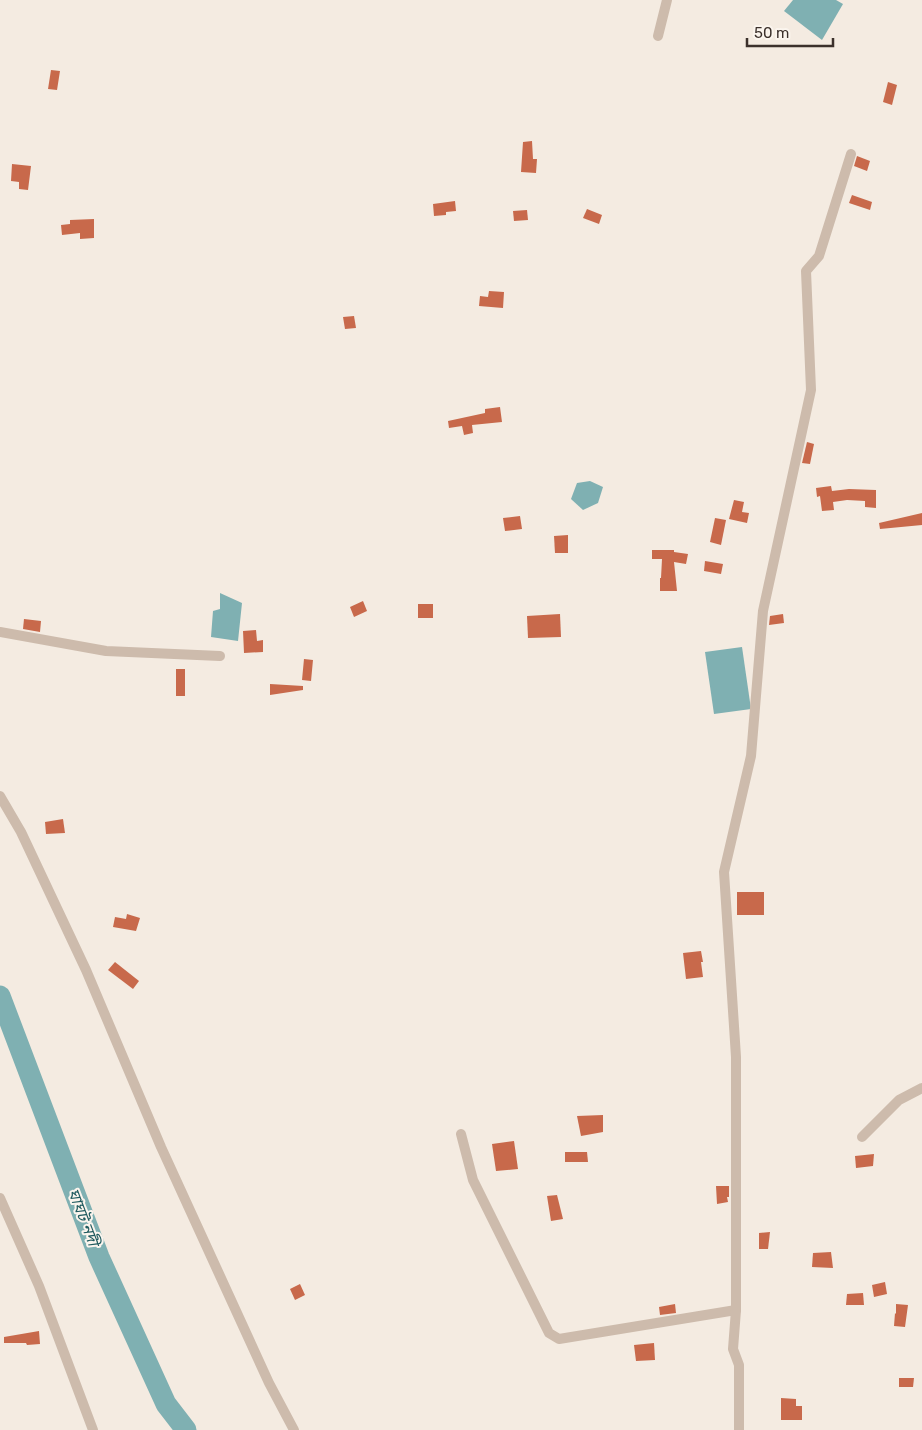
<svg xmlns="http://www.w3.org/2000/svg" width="922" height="1430" viewBox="0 0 922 1430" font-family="Rubik,'Noto Sans Bengali',sans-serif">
  <rect width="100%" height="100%" fill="#f4ebe1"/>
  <g fill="#7fb0b2">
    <path d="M793 0H836L843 4 822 40 784 11Z"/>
    <path d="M590 481 603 487 598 503 583 510 571 499 577 483Z"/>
    <path d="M220 593 242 603 238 641 211 637 213 611 220 609Z"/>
    <path d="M742 647 751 709 714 714 705 652Z"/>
  </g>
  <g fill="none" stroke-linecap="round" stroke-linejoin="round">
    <path stroke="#7fb0b2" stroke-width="21" d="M0 996 99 1257 166 1404 186 1430"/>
  </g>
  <g fill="#c8694b">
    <path d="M51 70 60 71 57 90 48 89Z"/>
    <path d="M888 82 897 85 892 105 883 102Z"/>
    <path d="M532 141 533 159H537L536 173 521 172 523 142Z"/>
    <path d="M857 156 870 161 867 171 854 166Z"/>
    <path d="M12 164 31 166 28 190 19 189V182L11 181Z"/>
    <path d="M852 195 872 202 870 210 849 203Z"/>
    <path d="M455 201 456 211 446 212V215L434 216 433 204Z"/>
    <path d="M587 209 602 215 599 224 583 218Z"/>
    <path d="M527 210 528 220 514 221 513 211Z"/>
    <path d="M94 219V238L80 239V233L62 235 61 225 70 224V220Z"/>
    <path d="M489 291 504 292 503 308 479 306 480 296 488 297Z"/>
    <path d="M354 316 356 328 345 329 343 317Z"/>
    <path d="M500 407 502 422 472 425 473 433 464 435 462 426 449 428 448 421 485 413V409Z"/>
    <path d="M807 442 814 444 810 464 802 463Z"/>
    <path d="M831 486 832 491 849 489 876 490V508L865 507V501L847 500 833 502 834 510 822 511 820 496 817 497 816 488Z"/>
    <path d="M734 500 744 502 742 512 749 513 747 523 729 519Z"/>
    <path d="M922 513V525L880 529 879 523Z"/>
    <path d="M520 516 522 529 505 531 503 518Z"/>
    <path d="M715 518 726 520 721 545 710 542Z"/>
    <path d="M568 535V553H555L554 536Z"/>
    <path d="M652 550H674V552L688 554 686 564 674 562 677 591H660V578H661L662 559H652Z"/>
    <path d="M705 561 723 564 721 574 704 571Z"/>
    <path d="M363 601 367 611 354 617 350 607Z"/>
    <rect x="418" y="604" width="15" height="14"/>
    <path d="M560 614 561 637 528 638 527 616Z"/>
    <path d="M783 614 784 623 769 625 770 616Z"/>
    <path d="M24 619 41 621 40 632 23 629Z"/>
    <path d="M256 630 257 641 263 640V652L244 653 243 631Z"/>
    <path d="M304 659 313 660 311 681 302 680Z"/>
    <rect x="176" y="669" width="9" height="27"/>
    <path d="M270 684 303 686V690L270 695Z"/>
    <path d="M63 819 65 833 46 834 45 822Z"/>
    <rect x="737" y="892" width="27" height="23"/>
    <path d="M127 914 140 918 136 931 113 927 115 917 126 919Z"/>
    <path d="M701 951 703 962H701L703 977 686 979 683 953Z"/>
    <path d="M115 962 139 981 133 989 108 970Z"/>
    <path d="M603 1115V1132L581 1136 577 1116Z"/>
    <path d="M514 1141 518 1169 496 1171 492 1144Z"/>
    <path d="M565 1152H587L588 1162H565Z"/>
    <path d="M874 1154 873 1166 856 1168 855 1156Z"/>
    <path d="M716 1186H729V1197H727L728 1202 717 1204Z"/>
    <path d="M557 1195 563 1219 551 1221 547 1196Z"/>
    <path d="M770 1232 768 1249H759V1233Z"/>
    <path d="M831 1252 833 1268 812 1267 813 1253Z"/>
    <path d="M885 1282 887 1294 874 1297 872 1285Z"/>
    <path d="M300 1284 305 1295 295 1300 290 1289Z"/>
    <path d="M863 1293 864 1305H846L847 1294Z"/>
    <path d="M675 1304 676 1313 660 1315 659 1307Z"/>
    <path d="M896 1304 908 1305 905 1327 894 1326 895 1313 896 1314Z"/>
    <path d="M39 1331 40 1344 27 1345 26 1343H4V1337Z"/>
    <path d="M654 1343 655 1360 636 1361 634 1345Z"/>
    <path d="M899 1378H914L913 1387H899Z"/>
    <path d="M781 1398 796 1399V1406H802V1420H781Z"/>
  </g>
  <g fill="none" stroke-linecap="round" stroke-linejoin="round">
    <g stroke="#cdbbac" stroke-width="10">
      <path d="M658 36 667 0"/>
      <path d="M0 632 106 651 220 656"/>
      <path d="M0 796 21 832 86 970 161 1147 269 1383 294 1430"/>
      <path d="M461 1134 473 1180 549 1333 559 1339 736 1310"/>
      <path d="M862 1137 899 1100 922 1088"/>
      <path d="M0 1198 39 1286 93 1430"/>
      <path d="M739 1430V1365L733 1349 736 1310V1057L724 872 751 756 763 611 811 390 806 271 819 256 851 154"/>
    </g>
  </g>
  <g text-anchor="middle" stroke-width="4" stroke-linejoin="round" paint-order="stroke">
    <g font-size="16" font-style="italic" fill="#1f5a5e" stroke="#fbf5ee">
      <text transform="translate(84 1217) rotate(69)" y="6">ঘাঘট নদী</text>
    </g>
  </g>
  <path d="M747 38v8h86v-8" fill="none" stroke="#3b302b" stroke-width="2.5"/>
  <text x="754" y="38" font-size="15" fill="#3b302b" stroke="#fbf5ee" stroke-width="4" paint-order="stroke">50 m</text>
</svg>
